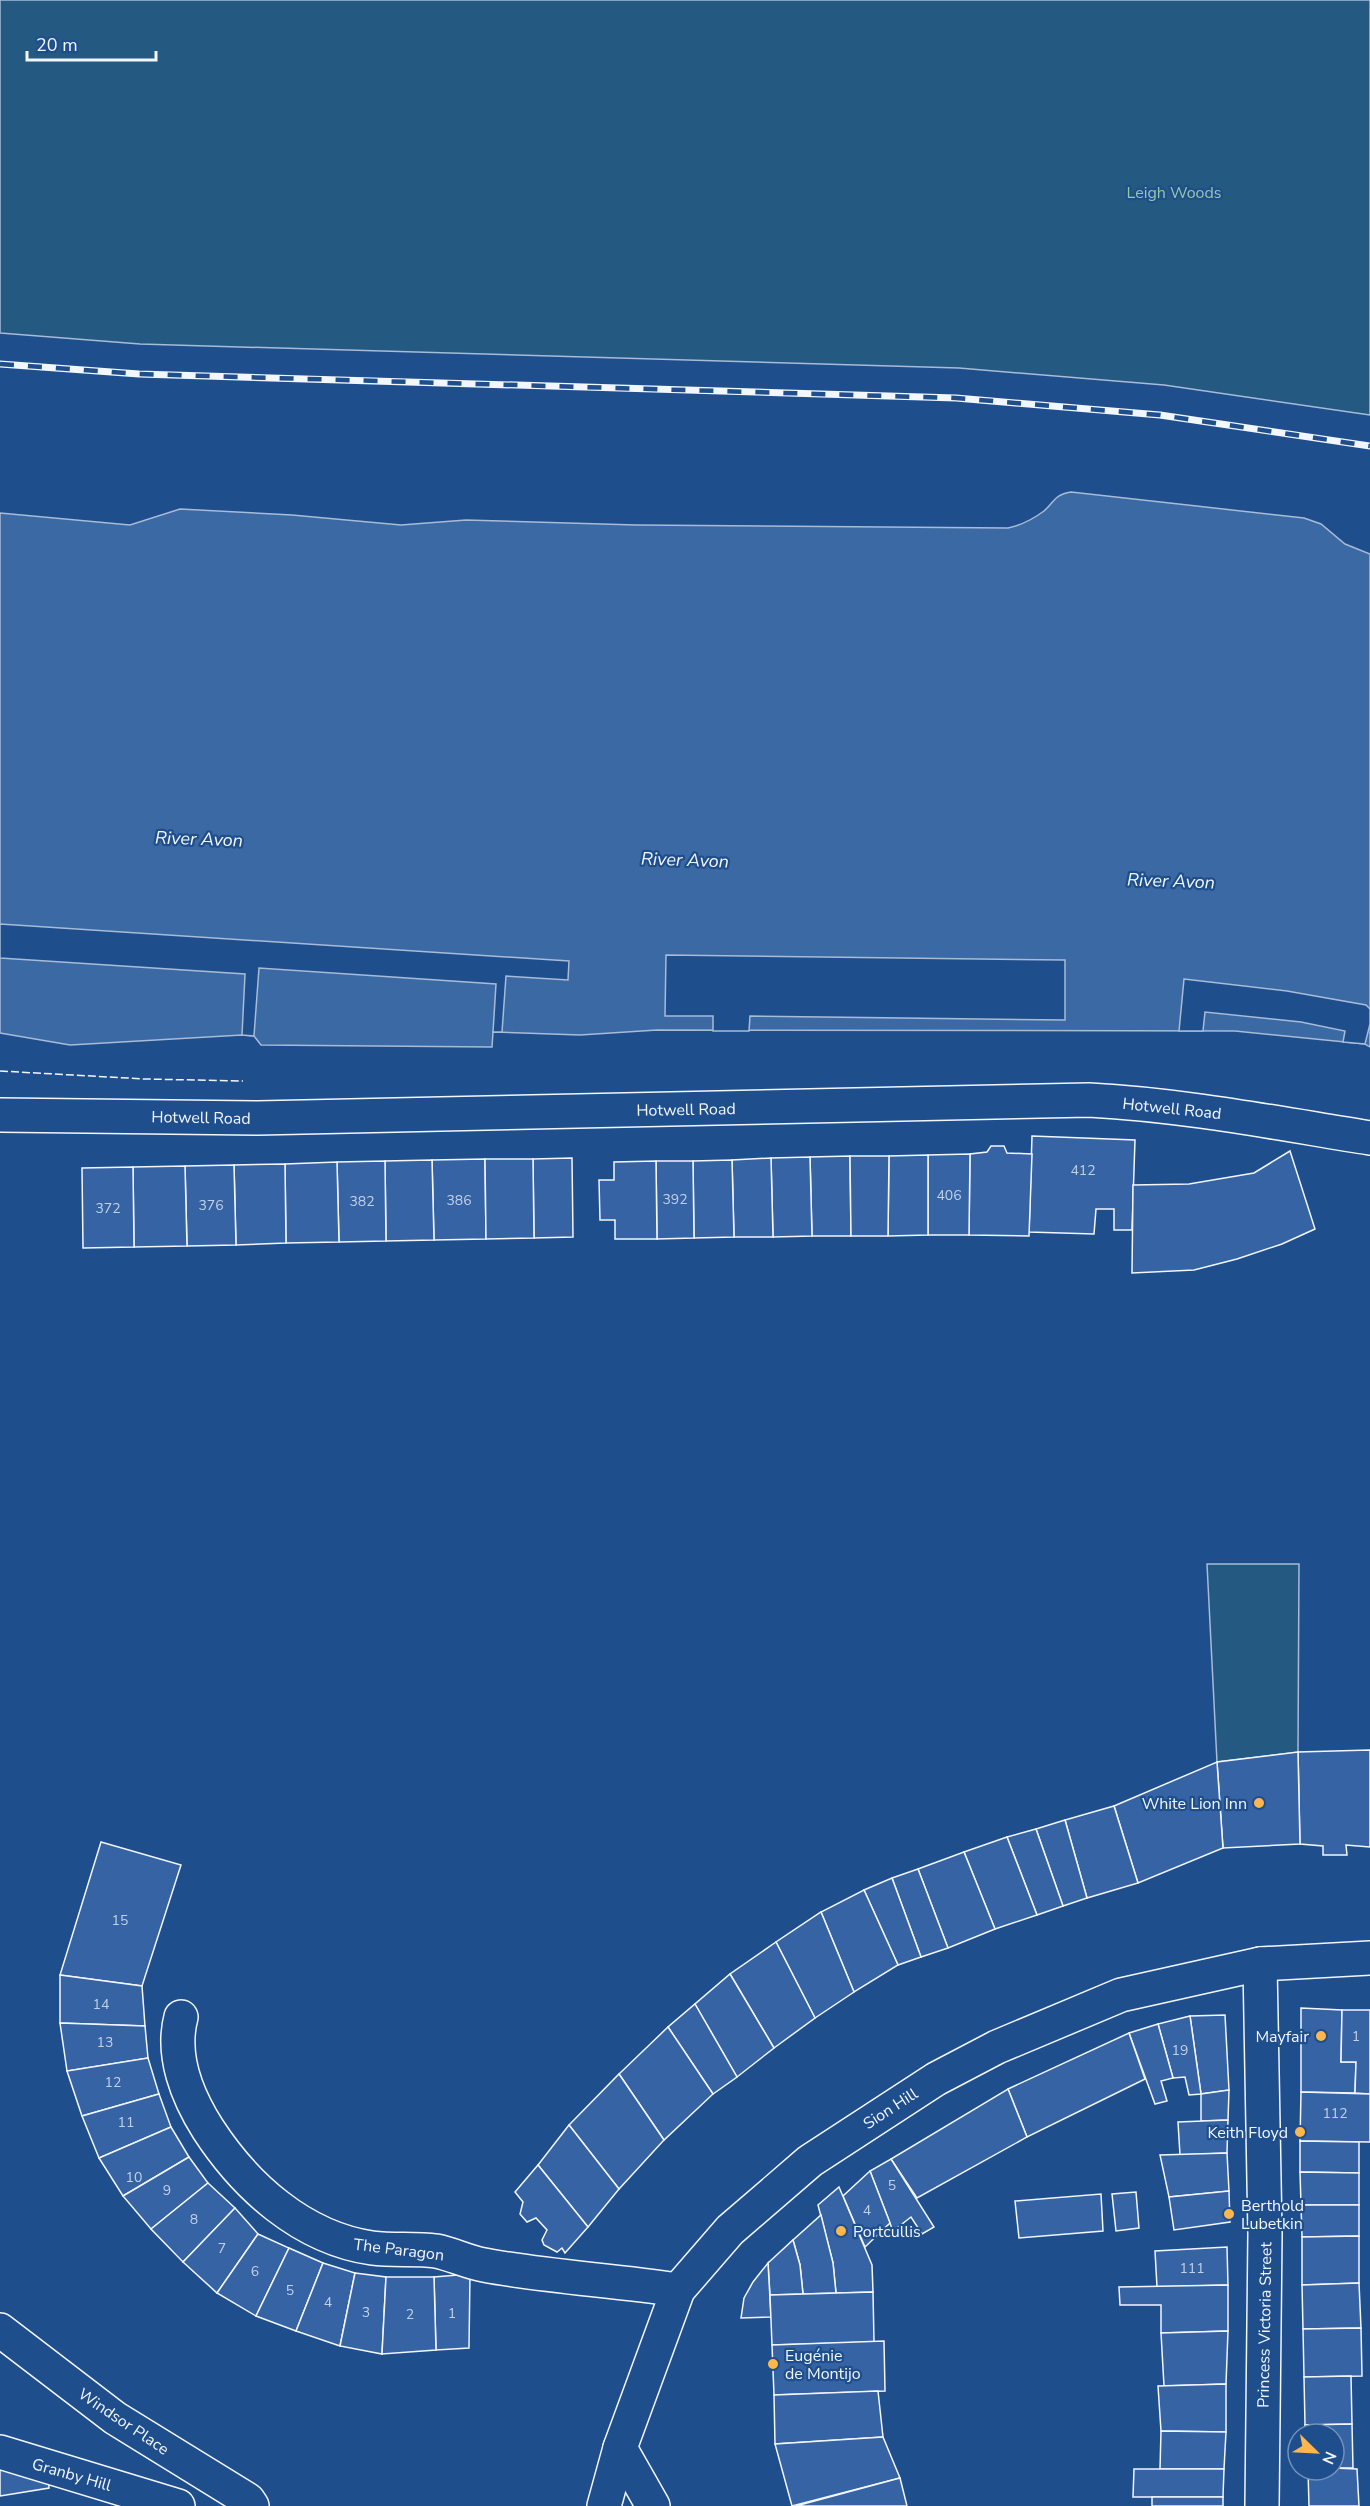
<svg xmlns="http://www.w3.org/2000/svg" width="1370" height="2506" viewBox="0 0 1370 2506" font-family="'Nunito Sans',sans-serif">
  <rect width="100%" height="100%" fill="#1f4e8c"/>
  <g fill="#245a82" stroke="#a8bbd7" stroke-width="1.5">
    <path d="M0 0H1370V415L1164 385 959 368 140 344 0 333Z"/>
    <path d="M1207 1564H1299L1298 1752 1217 1762Z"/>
  </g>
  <path fill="#3b69a3" stroke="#a8bbd7" stroke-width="1.5" d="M1071 492 1304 518 1321 524 1345 544 1370 554V1047L1365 1044 1235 1031 657 1030 580 1035 493 1032 492 1047 261 1045 254 1036 242 1035 70 1045 0 1033V513L130 525 180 509 292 515 401 525 466 520 636 525 1008 528C1022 525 1032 520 1044 511 1055 501 1054 495 1071 492Z"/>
  <g fill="#1f4e8c" stroke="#a8bbd7" stroke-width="1.5">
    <path d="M0 924 569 961 568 980 506 976 502 1032H493L496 984 259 968 254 1036 242 1035 245 974 0 958Z"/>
    <path d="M666 955 1065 960V1020L750 1016 749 1031H713V1016H665Z"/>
    <path d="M1184 979 1287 991 1366 1005 1370 1009V1024L1365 1044 1343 1042 1345 1031 1301 1022 1205 1012 1203 1031H1179Z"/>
  </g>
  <g fill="#3563a3" stroke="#f2f6ff" stroke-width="1.5">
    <path d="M1032 1136 1135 1140 1132 1230H1114V1209H1096L1094 1234 1029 1232Z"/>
    <path d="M991 1146H1004L1007 1153 1032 1154 1029 1236 969 1235 970 1154 987 1152Z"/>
    <path d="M1290 1151 1315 1229 1282 1244 1237 1259 1194 1270 1132 1273 1133 1185 1189 1184 1254 1173Z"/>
    <path d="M970 1154 969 1235H928V1155Z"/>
    <path d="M928 1155V1235L888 1236 889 1156Z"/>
    <path d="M850 1156 851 1236H812L810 1157Z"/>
    <path d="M850 1156H889L888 1236H851Z"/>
    <path d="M810 1157 812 1236 773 1237 771 1158Z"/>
    <path d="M572 1158 573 1237 534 1238 533 1159Z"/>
    <path d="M771 1158 773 1237H734L732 1160Z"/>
    <path d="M485 1159 486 1239 434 1240 432 1160Z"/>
    <path d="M485 1159H533L534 1238 486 1239Z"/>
    <path d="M432 1160 434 1240 386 1241 385 1161Z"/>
    <path d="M732 1160 734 1237 694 1238 693 1161Z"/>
    <path d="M385 1161 386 1241 339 1242 337 1162Z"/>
    <path d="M656 1161H693L694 1238 657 1239Z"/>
    <path d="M656 1161 657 1239H615V1220H600L599 1180H614V1162Z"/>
    <path d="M337 1162 339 1242 286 1243 285 1164Z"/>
    <path d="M285 1164 286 1243 236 1245 234 1165Z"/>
    <path d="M234 1165 236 1245 187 1246 185 1166Z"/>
    <path d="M185 1166 187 1246 134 1247 133 1167Z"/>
    <path d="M133 1167 134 1247 83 1248 82 1168Z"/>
    <path d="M1370 1750V1847L1346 1845 1347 1855H1323V1846L1300 1844 1298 1752Z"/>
    <path d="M1298 1752 1300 1844 1223 1848 1217 1762Z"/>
    <path d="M1217 1762 1223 1848 1138 1883 1114 1806Z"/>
    <path d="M1114 1806 1138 1883 1087 1898 1065 1820Z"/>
    <path d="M1065 1820 1087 1898 1063 1906 1036 1829Z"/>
    <path d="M1036 1829 1063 1906 1037 1915 1007 1837Z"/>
    <path d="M1007 1837 1037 1915 995 1929 964 1852Z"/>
    <path d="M101 1842 181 1865 142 1986 60 1975Z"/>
    <path d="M964 1852 995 1929 948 1948 918 1869Z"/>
    <path d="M918 1869 948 1948 921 1957 892 1878Z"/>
    <path d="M892 1878 921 1957 898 1965 864 1890Z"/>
    <path d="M864 1890 898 1965 854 1992 821 1912Z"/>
    <path d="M821 1912 854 1992 815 2018 776 1942Z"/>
    <path d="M776 1942 815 2018 774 2048 730 1974Z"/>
    <path d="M730 1974 774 2048 737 2077 695 2004Z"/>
    <path d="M60 1975 142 1986 145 2026 60 2023Z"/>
    <path d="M695 2004 737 2077 713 2094 668 2027Z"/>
    <path d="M1301 2008 1342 2010 1341 2062H1356L1355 2093 1301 2092Z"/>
    <path d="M1342 2010H1370V2094L1355 2093 1356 2062H1341Z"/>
    <path d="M1225 2015 1229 2090 1201 2094 1190 2016Z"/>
    <path d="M1190 2016 1201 2094 1189 2095 1185 2077 1173 2078 1158 2024Z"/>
    <path d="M60 2023 145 2026 148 2058 67 2071Z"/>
    <path d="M1158 2024 1173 2078 1161 2081 1167 2101 1155 2104 1129 2033Z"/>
    <path d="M668 2027 713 2094 664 2140 619 2074Z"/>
    <path d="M1129 2033 1145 2079 1027 2137 1008 2089Z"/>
    <path d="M148 2058 159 2094 82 2116 67 2071Z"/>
    <path d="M619 2074 664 2140 619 2189 569 2125Z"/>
    <path d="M1008 2089 1027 2137 917 2198 891 2159Z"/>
    <path d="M1229 2090 1228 2120 1201 2121V2094Z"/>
    <path d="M1301 2092 1370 2094V2142L1300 2141Z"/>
    <path d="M159 2094 171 2127 99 2158 82 2116Z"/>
    <path d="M1228 2120 1227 2153 1180 2155 1178 2122Z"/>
    <path d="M569 2125 619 2189 588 2227 538 2165Z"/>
    <path d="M171 2127 189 2157 123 2196 99 2158Z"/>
    <path d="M1300 2141 1359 2142V2173L1300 2172Z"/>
    <path d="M1227 2153 1229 2191 1169 2197 1160 2155Z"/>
    <path d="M189 2157 208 2183 151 2229 123 2196Z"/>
    <path d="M891 2159 934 2227 922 2234 911 2217 893 2231 870 2171Z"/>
    <path d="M538 2165 588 2227 565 2253 562 2248 557 2252 544 2245 542 2240 547 2230 536 2218 527 2222 520 2214 523 2202 515 2192Z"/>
    <path d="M870 2171 890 2223 865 2247 843 2196Z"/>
    <path d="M1300 2172 1359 2173V2205H1301Z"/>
    <path d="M208 2183 235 2208 183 2262 151 2229Z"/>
    <path d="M839 2187 872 2265 873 2292 836 2293 833 2263 818 2205Z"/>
    <path d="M1229 2191 1230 2222 1174 2230 1169 2197Z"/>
    <path d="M1136 2192 1139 2228 1116 2231 1112 2194Z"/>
    <path d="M1101 2194 1103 2231 1019 2238 1015 2201Z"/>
    <path d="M1301 2205H1359V2236L1302 2237Z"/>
    <path d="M235 2208 258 2234 217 2293 183 2262Z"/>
    <path d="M821 2215 833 2263 836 2293 803 2294 800 2265 793 2240Z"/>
    <path d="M258 2234 289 2248 256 2316 217 2293Z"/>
    <path d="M1359 2236V2283L1302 2285V2237Z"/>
    <path d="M793 2240 800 2265 803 2294 770 2295 768 2263Z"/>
    <path d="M1227 2247 1228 2285 1157 2287 1155 2251Z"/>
    <path d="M289 2248 323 2263 296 2331 256 2316Z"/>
    <path d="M323 2263 355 2273 340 2346 296 2331Z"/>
    <path d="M768 2263 771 2317 741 2318 744 2298 753 2282Z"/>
    <path d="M355 2273 386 2277 382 2354 340 2346Z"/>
    <path d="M470 2274 469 2348 436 2350 434 2277Z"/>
    <path d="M386 2277H434L436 2350 382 2354Z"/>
    <path d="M1359 2283 1361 2328 1303 2329 1302 2285Z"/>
    <path d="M1228 2285V2331L1161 2333V2305H1120L1119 2287Z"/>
    <path d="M873 2292 874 2342 772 2345 770 2295Z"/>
    <path d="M1361 2328 1362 2376 1304 2377 1303 2329Z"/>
    <path d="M1228 2331 1226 2384 1164 2386 1161 2333Z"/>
    <path d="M884 2341 885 2391 774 2395 772 2345Z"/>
    <path d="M1351 2376 1352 2424 1305 2425 1304 2377Z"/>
    <path d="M1226 2384V2432L1161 2431 1158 2386Z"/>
    <path d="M878 2391 883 2437 775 2444 774 2395Z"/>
    <path d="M1352 2424 1353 2468H1334V2434H1306L1305 2425Z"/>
    <path d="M1161 2431 1226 2432 1224 2469H1160Z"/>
    <path d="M883 2437 900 2478 792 2506 775 2444Z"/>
    <path d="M0 2460 48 2473 49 2488 0 2496Z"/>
    <path d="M1334 2468 1357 2469 1359 2506H1309L1308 2470Z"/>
    <path d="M1134 2469H1224L1223 2497H1133Z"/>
    <path d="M900 2478 907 2506H796Z"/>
    <rect x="1152" y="2497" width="71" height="9"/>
  </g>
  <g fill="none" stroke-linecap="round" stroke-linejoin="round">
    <g stroke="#f2f6ff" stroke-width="36">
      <g id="street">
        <path d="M1260 1964 1265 2234 1262 2506"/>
        <path d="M181 2017C171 2055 187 2096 208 2129 245 2186 302 2238 372 2248 393 2251 415 2248 436 2251 452 2254 467 2262 484 2265 547 2277 614 2280 678 2290"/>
        <path d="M0 2330 115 2418 248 2500 252 2506"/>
        <path d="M620 2448 653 2506"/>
        <path d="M0 2452 178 2506"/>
        <path d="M604 2506 620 2448 678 2290 730 2230 810 2161 936 2079 997 2047 1121 1995 1260 1964 1370 1958"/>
      </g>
    </g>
    <g stroke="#f2f6ff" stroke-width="36">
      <path id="highway" d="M0 1115 258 1118 1089 1100C1184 1105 1276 1123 1370 1138"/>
    </g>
    <use href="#street" stroke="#1f4e8c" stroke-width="33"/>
    <use href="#highway" stroke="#1f4e8c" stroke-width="33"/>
    <g stroke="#f2f6ff" stroke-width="7">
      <path id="rail" d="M0 364 139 374 956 398 1160 415 1370 446"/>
    </g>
    <use href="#rail" stroke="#1f4e8c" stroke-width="4.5" stroke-dasharray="14" stroke-linecap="butt"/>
    <path stroke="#f2f6ff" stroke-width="1.5" stroke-dasharray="8 3" stroke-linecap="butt" d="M0 1071 145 1079 243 1081"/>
  </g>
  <g fill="#ffb74d" stroke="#1f4e8c" stroke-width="2">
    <circle cx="1259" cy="1803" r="6"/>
    <circle cx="1321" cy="2036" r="6"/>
    <circle cx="1300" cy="2132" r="6"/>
    <circle cx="1229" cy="2214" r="6"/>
    <circle cx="841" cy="2231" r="6"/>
    <circle cx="773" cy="2364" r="6"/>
  </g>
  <g text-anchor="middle" stroke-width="4.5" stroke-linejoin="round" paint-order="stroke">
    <g font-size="14" fill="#c3d1e8">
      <text x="1083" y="1175">412</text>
      <text x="949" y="1200">406</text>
      <text x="675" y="1204">392</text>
      <text x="459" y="1205">386</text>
      <text x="362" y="1206">382</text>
      <text x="211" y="1210">376</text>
      <text x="108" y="1213">372</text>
      <text x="120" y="1925">15</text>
      <text x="101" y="2009">14</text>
      <text x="1356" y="2041">1</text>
      <text x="105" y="2047">13</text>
      <text x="1180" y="2055">19</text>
      <text x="113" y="2087">12</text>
      <text x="1335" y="2118">112</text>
      <text x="126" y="2127">11</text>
      <text x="134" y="2182">10</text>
      <text x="892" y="2190">5</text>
      <text x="167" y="2195">9</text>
      <text x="867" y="2215">4</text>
      <text x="194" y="2224">8</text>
      <text x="222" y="2253">7</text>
      <text x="1192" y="2273">111</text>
      <text x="255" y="2276">6</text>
      <text x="290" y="2295">5</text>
      <text x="328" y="2307">4</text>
      <text x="366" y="2317">3</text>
      <text x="452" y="2318">1</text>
      <text x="410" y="2319">2</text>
    </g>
    <g font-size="16" fill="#97c8a6" stroke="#1f4e8c">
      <text x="1174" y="198">Leigh Woods</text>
    </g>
    <g font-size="16" fill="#f2f6ff" stroke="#1f4e8c">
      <text transform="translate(1172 1108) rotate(6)" y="6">Hotwell Road</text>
      <text transform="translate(686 1109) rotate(-1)" y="6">Hotwell Road</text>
      <text transform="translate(201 1117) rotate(1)" y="6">Hotwell Road</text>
      <text transform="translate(890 2108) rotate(-33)" y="6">Sion Hill</text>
      <text transform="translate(399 2249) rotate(7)" y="6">The Paragon</text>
      <text transform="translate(1264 2325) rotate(-89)" y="6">Princess Victoria Street</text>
      <text transform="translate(124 2421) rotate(34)" y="6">Windsor Place</text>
      <text transform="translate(72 2474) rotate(16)" y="6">Granby Hill</text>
    </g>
    <g font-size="16" fill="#f2f6ff" stroke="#1f4e8c" text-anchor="end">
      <text x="1247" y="1809">White Lion Inn</text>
      <text x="1309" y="2042">Mayfair</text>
      <text x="1288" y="2138">Keith Floyd</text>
      <text x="1241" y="2211" text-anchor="start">Berthold<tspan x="1241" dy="18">Lubetkin</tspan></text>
      <text x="853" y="2237" text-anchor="start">Portcullis</text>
      <text x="785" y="2361" text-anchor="start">Eugénie<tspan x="785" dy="18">de Montijo</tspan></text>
    </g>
    <g font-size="18" font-style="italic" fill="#f2f6ff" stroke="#1f4e8c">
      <text transform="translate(199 839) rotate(2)" y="6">River Avon</text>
      <text transform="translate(685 860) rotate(2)" y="6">River Avon</text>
      <text transform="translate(1171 881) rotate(2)" y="6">River Avon</text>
    </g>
  </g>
  <g transform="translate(1316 2452) rotate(114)"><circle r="28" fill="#1f4e8c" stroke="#7391ba" stroke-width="1.5"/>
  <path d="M0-4.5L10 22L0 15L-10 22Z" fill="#ffb74d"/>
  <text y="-9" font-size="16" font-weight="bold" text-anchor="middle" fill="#f2f6ff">N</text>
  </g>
  <path d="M27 51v9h129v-9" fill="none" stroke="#f2f6ff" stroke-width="3"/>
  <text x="36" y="51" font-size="18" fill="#f2f6ff" stroke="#1f4e8c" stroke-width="4.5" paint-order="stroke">20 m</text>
</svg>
